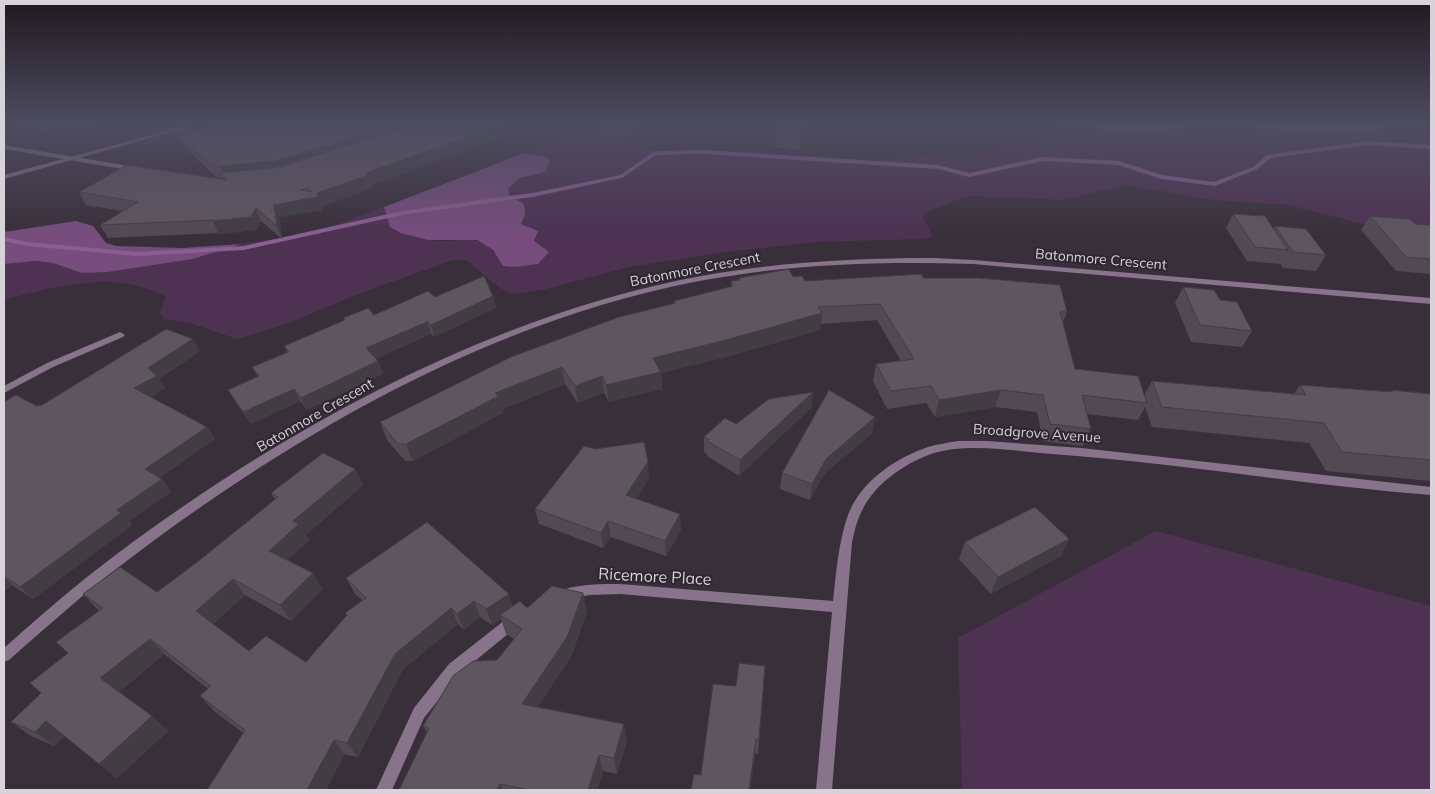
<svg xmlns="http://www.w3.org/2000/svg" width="1435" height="794" viewBox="0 0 1435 794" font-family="Mulish,sans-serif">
  <rect width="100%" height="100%" fill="#392f3a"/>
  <g fill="#4d3251">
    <path d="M1054 125H1081L1093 128 1141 133 1199 125H1244L1304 131 1338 133 1358 132 1400 125H1417L1431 130V230L1367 225 1289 205 1213 200 1126 185 1064 200 967 196 925 213 923 218 932 234 931 237 925 239 816 242 725 252 629 267 546 289 518 294 510 293 500 288 466 260H453L358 294 289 323 237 339 190 323 164 319 160 313 166 297C117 269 55 286 4 300V264L35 261 53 263 82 273 193 259 241 244 280 238 338 224 384 207 390 227C402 231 415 237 427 239 464 247 478 224 503 266L534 241 521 224 525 215 508 195V189L520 178 545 172 532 153H524L578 134 629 142 648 149 680 156 744 151 861 159 978 153 1037 142 1057 136Z"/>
    <path d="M1156 531 1431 606V790H962L958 638Z"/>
  </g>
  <g fill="#774d7e">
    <path d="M1081 125H1199C1159 132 1121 137 1081 125Z"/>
    <path d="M1244 125H1400C1360 134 1320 133 1279 129 1268 129 1254 129 1244 125Z"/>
    <path d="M524 153 546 157 550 161 545 172 520 178 508 189 509 195 524 204 525 215 521 224 538 231 534 241 549 252 538 264 515 267 503 266 493 250 477 240H428L401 233 390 227 384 207Z"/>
    <path d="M76 221 93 226 106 243 116 246 183 248 241 244 193 259 107 272 82 273 53 263 36 261 4 264V232Z"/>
  </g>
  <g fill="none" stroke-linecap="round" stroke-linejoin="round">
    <path fill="#8a5f92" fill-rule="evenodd" d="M1367 141 1431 145V149L1367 145 1271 158 1257 169 1215 186 1161 179 1118 165 1043 161 969 177 938 169 705 154 656 155 622 178 532 197 402 215 244 250 138 256 27 246 4 241V237L27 242 138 252 244 246 402 211 532 193 620 175 655 151 705 150 938 165 969 173 1043 157 1119 161 1162 175 1214 182 1253 167 1267 155Z"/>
    <g fill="#87738a" fill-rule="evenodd">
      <path d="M4 145 135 167 138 169 135 171 4 149Z"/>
      <path d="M934 258 973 260 1431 298V304L973 264C881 261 790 264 699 281 481 323 281 441 107 576 73 603 41 632 9 660L4 662V648C31 624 58 600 87 577 260 441 483 316 701 276 778 262 856 258 934 258Z"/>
      <path d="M120 332 125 335 123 337 53 367 4 393V386L47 363Z"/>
      <path d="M958 441H987L1081 448 1431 487V495C1304 485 1179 463 1052 454 1015 451 966 442 931 454 901 465 869 488 858 520 855 527 854 535 852 542L832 790H816L832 612 620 594 590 595 566 599 562 598 560 594 562 590C580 584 601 584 620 584L833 601C836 574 838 547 846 521 857 484 893 459 928 447 937 444 948 443 958 441Z"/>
      <path d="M515 614 520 616 522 620 520 624 459 674 424 718 392 790H376L414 708 449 664 510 616Z"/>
    </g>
    <path fill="#87738a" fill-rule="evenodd" d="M188 125H197L4 179V175Z"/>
  </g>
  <g fill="#524953">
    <path d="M10 125H97L84 131 59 128 51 132Z"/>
    <path d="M578 125H640L633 136 602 133V127Z"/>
    <path d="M777 125H803L800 149 775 148 776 134Z"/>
    <path d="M507 135 372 185 373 188 322 206V210L279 217 282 239 261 221 257 230 219 234V233L108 238 100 225 123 211 86 205 79 192 223 179 222 178 216 177 186 148 180 136Z"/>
    <path d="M1233 214 1274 229 1275 226 1326 255 1316 271 1283 268 1280 263V264L1247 261 1226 228Z"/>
    <path d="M1370 216 1415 224 1431 225V274L1396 271 1361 230Z"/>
    <path d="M793 277 805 281 923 278 1067 312 1063 322 1075 369 1144 396 1152 381 1294 394 1300 385 1390 392 1391 390 1431 394V481L1326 471 1309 443 1152 427 1145 407 1138 420 1087 414 1091 429 1083 446 1043 441 1037 412 995 407 935 417 926 403 887 409 873 381 876 364 901 361 877 320 820 324V330L726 357 661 373 662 389 609 402 604 393 578 403 565 384 502 409 503 413 413 461H405L387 440 380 422 674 304V301L731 287V281L739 280V278Z"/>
    <path d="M1183 287 1220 300 1252 331 1242 347 1191 342 1175 303Z"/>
    <path d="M493 296 496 308 434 337 431 334 375 359 378 361 383 374 307 410 300 401 251 424 236 403 228 390 258 377 252 367 287 352 284 346 344 320 343 318 374 315 435 297Z"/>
    <path d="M200 351 159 379 165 388 150 397 207 427 215 439 159 478 162 479 171 492 129 521 132 525 33 599 12 585 4 591V402L37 406 42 405Z"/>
    <path d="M813 392 811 408 739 476 707 456V454L704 452V437Z"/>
    <path d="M875 417 872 433 824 474 810 500 780 489 782 473Z"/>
    <path d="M355 469 363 485 306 535 309 540 287 560 323 589 291 621 245 595 213 624 249 651 306 662 347 616 345 613 362 600 355 594 346 578 513 606 527 608 583 593 587 611 572 655 537 707 627 741 617 774 603 771 597 790H399L427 733 423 726 497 660 514 639 506 634 501 619 492 625 480 617 464 630 458 624 403 669 358 757 243 733 214 711 200 696 208 689 164 654 119 692 152 716 168 731 117 778 64 736 54 746 31 736 11 722 41 693 68 653 99 611 83 594 157 592 196 563 275 500 271 493Z"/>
    <path d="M649 478 636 499 681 530 666 556 611 537 603 548 539 524 535 509Z"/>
    <path d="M1069 539 1061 556 991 594 959 559 965 542Z"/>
    <path d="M765 666 758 754 755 753 750 790 701 775 736 686Z"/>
  </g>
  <g fill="#423c43">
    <path d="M47 125H57L59 128 51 132Z"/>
    <path d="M80 125H97L84 131Z"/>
    <path d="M391 125H432L281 173 226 178 220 166Z"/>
    <path d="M502 125H505L507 135 372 185 373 188 322 206V210L279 217 282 239 277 226 274 205 317 193 366 173Z"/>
    <path d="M632 125H640L633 136Z"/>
    <path d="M802 125H803L800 149 801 135Z"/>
    <path d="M256 208 261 221 257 230 219 234 213 221Z"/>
    <path d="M493 296 496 308 434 337 431 325Z"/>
    <path d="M822 313 820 330 726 357 661 373 662 389 609 402 606 385 653 358Z"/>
    <path d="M427 322 431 334 371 361 366 348Z"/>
    <path d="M193 339 200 351 159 379 165 388 143 401 134 388 148 368Z"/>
    <path d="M378 361 383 374 307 410 301 398Z"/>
    <path d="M562 367 565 384 502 409 503 413 413 461 406 444 495 393Z"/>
    <path d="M602 376 604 393 578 403 575 386Z"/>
    <path d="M294 389 300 401 251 424 243 412Z"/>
    <path d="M1001 390 995 407 935 417 939 400Z"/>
    <path d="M813 392 811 408 739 476 740 460Z"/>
    <path d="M875 417 872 433 824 474 810 500 812 484 826 459Z"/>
    <path d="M207 427 215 439 155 481 145 469Z"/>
    <path d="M648 462 649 478 628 511 626 495Z"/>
    <path d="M355 469 363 485 306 535 309 540 280 567 269 551 293 521Z"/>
    <path d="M162 479 171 492 129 521 132 525 33 599 20 587 117 510Z"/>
    <path d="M680 514 681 530 666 556 665 541Z"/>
    <path d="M608 521 611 537 603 548 601 533Z"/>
    <path d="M1069 539 1061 556 991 594 998 577Z"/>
    <path d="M313 573 323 589 291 621 280 605Z"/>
    <path d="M4 577 12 585 4 591Z"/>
    <path d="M233 579 245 595 209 627 196 611Z"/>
    <path d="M583 593 587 611 572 655 528 722 522 704Z"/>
    <path d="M509 594 514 610 500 615 501 619 492 625 486 609Z"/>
    <path d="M474 601 480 617 464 630 457 614Z"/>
    <path d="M451 608 458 624 403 669 358 757 347 743 395 654Z"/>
    <path d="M150 639 164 654 117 693 100 678Z"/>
    <path d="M152 716 168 731 117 778 99 764Z"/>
    <path d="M46 721 65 736 54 746 35 732Z"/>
    <path d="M624 724 627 741 617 774 614 758Z"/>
    <path d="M756 739 755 753 750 790H749Z"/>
    <path d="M334 740 345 754 326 790H307Z"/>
    <path d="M599 755 603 771 597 790H588Z"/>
    <path d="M500 784 503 790H497Z"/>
  </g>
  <g fill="#5f5560" stroke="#423c43" fill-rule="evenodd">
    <path d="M217 125H391L276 161 220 166 210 164 180 136Z"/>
    <path d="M413 125H502L366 173 369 175 317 193V197L274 205 277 226 256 208 251 217 213 221 214 220 100 225 138 202 79 192 127 165 227 180 220 173 279 167ZM308 188 312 192 301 190Z"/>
    <path d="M777 125H802L801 135 776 134Z"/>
    <path d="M1233 214 1265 216 1288 250 1255 247Z"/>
    <path d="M1370 216 1410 219 1415 224 1431 225V259L1406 257Z"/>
    <path d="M1275 226 1306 229 1326 255 1293 252Z"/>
    <path d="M789 269 793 277 802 276 805 281 922 274 923 278H979L1060 285 1067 312H1060L1075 369 1138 376 1147 403 1082 395 1091 429 1050 424 1043 395 1001 390 939 400 931 386 891 391 876 364 914 359 880 304 818 307 822 313 726 340 653 358 661 372 606 385 602 376 575 386 562 367 495 393 499 396 406 444H398L380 422 511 357 619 317 676 303 674 301 733 286 731 281 740 280 739 278Z"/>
    <path d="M484 276 493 296 431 325 427 322 366 348 378 361 301 398 294 389 243 412 228 390 259 376 252 367 289 352 284 346 345 320 343 318 368 308 374 315 428 291 435 297Z"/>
    <path d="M1183 287 1214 290 1220 300 1237 302 1252 331 1200 325Z"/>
    <path d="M166 329 193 339 148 368 157 376 134 388 207 427 145 469 162 479 117 510 121 513 20 587 4 576V402L16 395 37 406 42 405Z"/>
    <path d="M1152 381 1306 395 1300 385 1393 392 1391 390 1431 394V460L1342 452 1324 423 1162 407Z"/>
    <path d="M829 390 875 417 826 459 812 484 782 473Z"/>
    <path d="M813 392 740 460 707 441 709 439 704 437 725 418 736 424 769 399Z"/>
    <path d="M644 442 648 462 626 495 680 514 665 541 608 521 601 533 535 509 584 446 595 449Z"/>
    <path d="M323 453 355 469 293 521 299 524 269 551 313 573 280 605 233 579 196 611 249 651 266 636 306 662 347 615 345 613 366 598 346 578 427 522 509 594 486 609 474 601 457 614 451 608 395 654 347 743 334 740 307 790H207L245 730 200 696 211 686 150 639 100 678 152 716 99 764 46 721 35 732 11 722 41 693 30 683 68 653 56 642 103 608 83 594 120 567 157 592 196 563 278 497 271 493Z"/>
    <path d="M1035 507 1069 539 998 577 965 542Z"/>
    <path d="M552 586 583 593 567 637 522 704 624 724 614 758 599 755 588 790H529L500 784 497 790H399L429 728 423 726 453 676 473 661 497 660 522 629 500 615 520 601 527 608Z"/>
    <path d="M739 663 765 666 759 739H756L749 790H691L694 774 701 775 713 684 736 686Z"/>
  </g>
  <linearGradient id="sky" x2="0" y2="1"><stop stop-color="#1f1a20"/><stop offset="0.53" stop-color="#4e4d60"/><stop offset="1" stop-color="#4e4d60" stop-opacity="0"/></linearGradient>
  <rect width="1435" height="236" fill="url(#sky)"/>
  <g text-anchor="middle" stroke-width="4" stroke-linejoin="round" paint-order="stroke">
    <g font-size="14" fill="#d8d2d9" stroke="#2e2630">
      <text transform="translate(1101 259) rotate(5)" y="5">Batonmore Crescent</text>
      <text transform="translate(695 269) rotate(-11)" y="5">Batonmore Crescent</text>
      <text transform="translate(315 415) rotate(-30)" y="5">Batonmore Crescent</text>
      <text transform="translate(1037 433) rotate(4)" y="5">Broadgrove Avenue</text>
    </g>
    <g font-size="16" fill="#d8d2d9" stroke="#2e2630">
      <text transform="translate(655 576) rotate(3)" y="6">Ricemore Place</text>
    </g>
  </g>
  <rect width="1435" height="794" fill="none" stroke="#d8d2d9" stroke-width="10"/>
</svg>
